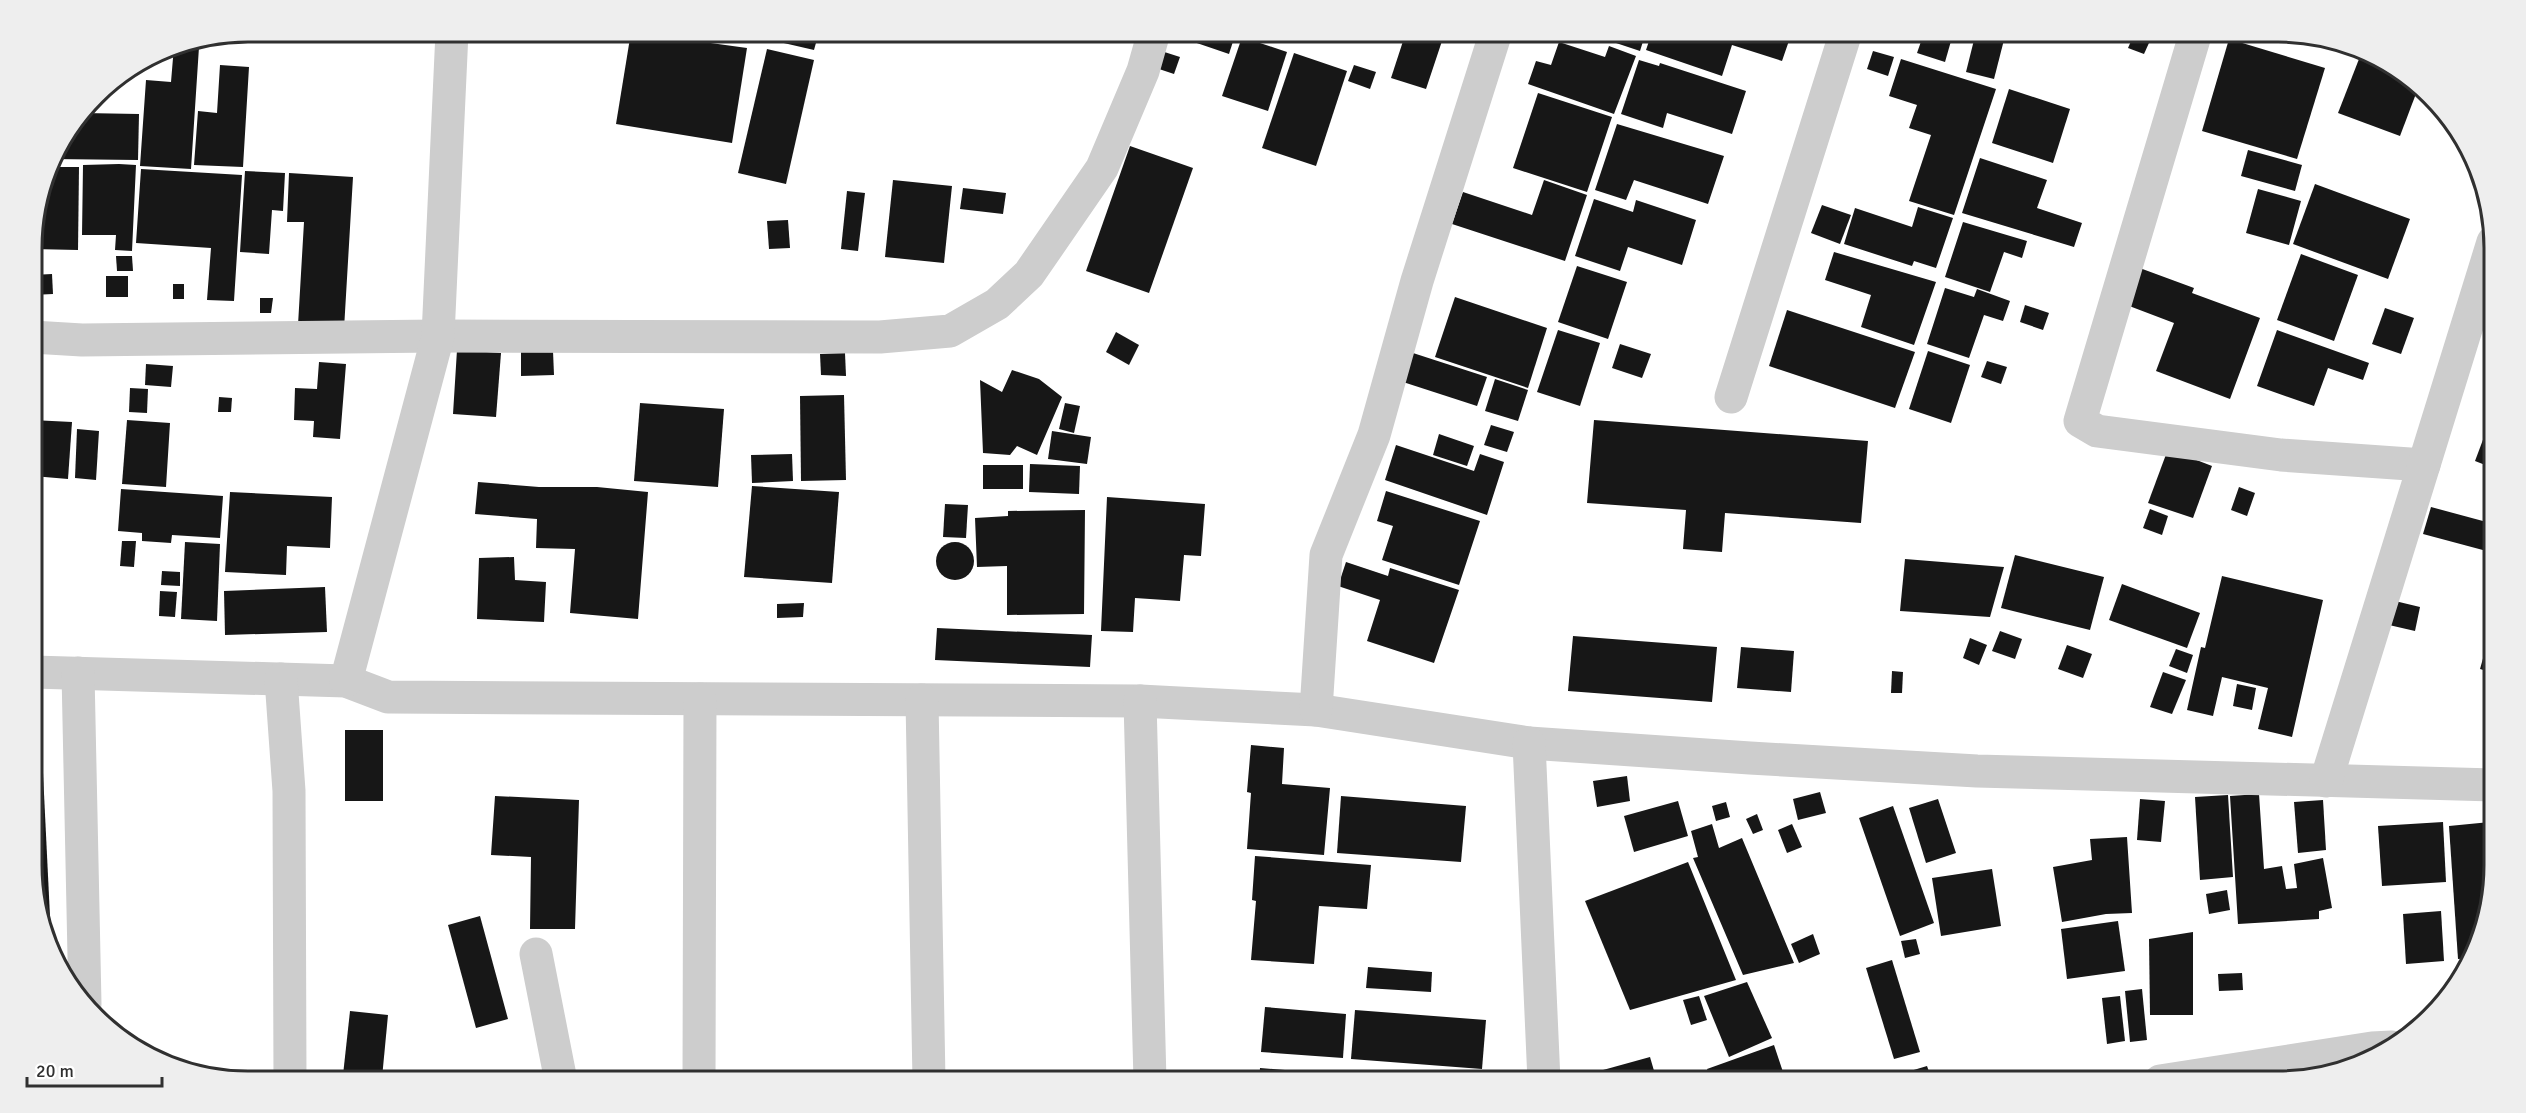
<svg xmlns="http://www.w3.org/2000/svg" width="2526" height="1113" viewBox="0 0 2526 1113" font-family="Signika,sans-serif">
  <rect width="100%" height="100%" fill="#fff"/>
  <g fill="#171717">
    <path d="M631 32 747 48 732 143 616 124Z"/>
    <path d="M764 32H819L814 50 762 38Z"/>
    <path d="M1191 32H1236L1229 54 1188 40Z"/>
    <path d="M1406 32H1424L1443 38 1426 89 1391 78Z"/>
    <path d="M1583 32H1646L1640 51Z"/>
    <path d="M1652 32H1792L1782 61 1732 45 1722 76 1646 50Z"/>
    <path d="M1976 32H2006L1994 79 1966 72Z"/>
    <path d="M2098 32H2115L2107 40Z"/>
    <path d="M2135 32 2153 34 2144 54 2128 48Z"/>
    <path d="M1924 33 1951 41 1945 62 1917 53Z"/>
    <path d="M1242 37 1287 52 1268 111 1222 96Z"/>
    <path d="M2229 39 2325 68 2297 159 2202 131Z"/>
    <path d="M1559 42 1605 57 1609 46 1636 56 1614 114 1528 84 1536 61 1551 65Z"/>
    <path d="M174 46 199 47 191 169 140 166 146 80 171 82Z"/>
    <path d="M767 49 814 60 786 184 738 173Z"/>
    <path d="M1155 49 1180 57 1174 74 1150 66Z"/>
    <path d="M1873 51 1894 57 1888 76 1867 69Z"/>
    <path d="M1294 53 1347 71 1316 166 1262 148Z"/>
    <path d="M1901 59 1996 89 1954 215 1909 201 1931 135 1909 128 1917 105 1889 96Z"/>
    <path d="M2359 59 2390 71 2417 91 2400 136 2338 113Z"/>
    <path d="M1639 60 1659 66 1660 63 1746 91 1732 134 1667 113 1663 128 1621 114Z"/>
    <path d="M220 65 249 67 243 167 194 165 198 111 217 113Z"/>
    <path d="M1354 65 1376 72 1370 89 1348 81Z"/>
    <path d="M2009 89 2070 109 2053 163 1992 143Z"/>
    <path d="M1538 93 1612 117 1587 192 1513 168Z"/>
    <path d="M83 113 139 114 138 160 52 159 54 152Z"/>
    <path d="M1617 124 1724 156 1708 204 1634 180 1626 200 1595 190Z"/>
    <path d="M1130 146 1193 168 1149 293 1086 271Z"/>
    <path d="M2248 150 2302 165 2295 191 2241 176Z"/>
    <path d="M1980 158 2047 180 2037 208 2082 223 2074 247 1962 213Z"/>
    <path d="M119 164 136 165 132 251 115 250 116 235H82L83 165Z"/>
    <path d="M50 167H79L78 250 33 249 34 227Z"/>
    <path d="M141 169 242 175 234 301 207 300 211 248 136 243Z"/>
    <path d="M245 171 285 173 283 211 272 210 269 254 240 252Z"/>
    <path d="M289 173 353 177 344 329 298 325 304 222H287Z"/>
    <path d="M893 180 952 186 944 263 885 257Z"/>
    <path d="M1544 180 1587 195 1565 261 1452 224 1463 192 1532 215Z"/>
    <path d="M2315 184 2410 219 2388 279 2293 244Z"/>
    <path d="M963 188 1006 193 1003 214 960 209Z"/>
    <path d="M2258 189 2301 201 2289 245 2246 233Z"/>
    <path d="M847 191 865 193 858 251 841 249Z"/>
    <path d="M1594 199 1633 212 1636 200 1696 220 1682 265 1628 247 1620 271 1575 256Z"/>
    <path d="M1822 205 1851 215 1840 244 1811 233Z"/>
    <path d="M1918 207 1953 218 1936 268 1914 261 1912 266 1844 244 1855 208 1912 227Z"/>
    <path d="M788 220 790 248 769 249 767 221Z"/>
    <path d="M1963 222 2027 241 2022 258 2004 252 1990 292 1945 277Z"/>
    <path d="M1834 252 1936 282 1914 345 1861 327 1871 295 1825 280Z"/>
    <path d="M2301 254 2358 275 2334 341 2277 320Z"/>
    <path d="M116 256H132L133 271H117Z"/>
    <path d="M1577 266 1627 282 1608 339 1558 322Z"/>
    <path d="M2137 267 2194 288 2192 293 2260 318 2230 399 2156 371 2174 323 2124 304Z"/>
    <path d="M52 274 53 294 32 295V275Z"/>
    <rect x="106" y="276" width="22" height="21"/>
    <rect x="173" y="284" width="11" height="15"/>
    <path d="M1945 288 1974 297 1977 289 2010 301 2003 321 1984 315 1969 358 1927 344Z"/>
    <path d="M1455 297 1547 328 1528 388 1435 357Z"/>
    <path d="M260 298H273L271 313H260Z"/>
    <path d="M2025 305 2049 313 2043 330 2020 322Z"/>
    <path d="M2385 308 2414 318 2401 354 2372 344Z"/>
    <path d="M1787 310 1915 352 1895 408 1769 366Z"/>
    <path d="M1558 330 1600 343 1580 406 1537 392Z"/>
    <path d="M2277 330 2369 363 2363 380 2328 368 2314 406 2257 386Z"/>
    <path d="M1116 332 1139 345 1129 365 1106 352Z"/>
    <path d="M1620 344 1651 354 1642 378 1612 368Z"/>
    <path d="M457 350 501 353 496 417 453 414Z"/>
    <path d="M553 351 554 375 521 376V352Z"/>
    <path d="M1928 351 1970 365 1951 423 1909 409Z"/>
    <path d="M845 353 846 376 821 375 820 354Z"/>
    <path d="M1413 353 1487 377 1477 406 1403 382Z"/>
    <path d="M1987 361 2007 367 2001 384 1981 377Z"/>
    <path d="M319 362 346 364 340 439 313 437 314 421 294 420 295 388 317 389Z"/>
    <path d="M146 364 173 366 171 387 145 385Z"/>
    <path d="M1012 370 1039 379 1062 397 1037 455 1017 446 1010 455 983 453 980 380 1002 392Z"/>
    <path d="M1495 379 1528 390 1518 421 1485 411Z"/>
    <path d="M130 388 148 389 147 413 129 412Z"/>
    <path d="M844 395 846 480 801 481 800 396Z"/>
    <path d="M219 397 232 398 231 412H218Z"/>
    <path d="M640 403 724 409 718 487 634 481Z"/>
    <path d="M1065 403 1080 406 1074 433 1059 429Z"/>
    <path d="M2493 413V468L2475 461Z"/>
    <path d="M32 420 72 422 68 479 33 476Z"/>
    <path d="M127 420 170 423 166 487 122 484Z"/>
    <path d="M1594 420 1868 441 1861 523 1725 513 1722 552 1683 549 1686 510 1587 503Z"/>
    <path d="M1491 425 1514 432 1507 452 1484 445Z"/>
    <path d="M77 429 99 431 96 480 75 478Z"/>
    <path d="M1052 431 1091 437 1087 464 1048 459Z"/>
    <path d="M1439 434 1474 446 1467 466 1433 455Z"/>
    <path d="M1396 445 1474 471 1480 454 1504 462 1487 515 1385 480Z"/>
    <path d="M2168 449 2212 466 2193 518 2148 503Z"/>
    <path d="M792 454 793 481 752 483 751 455Z"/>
    <path d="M1030 464 1080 466 1079 494 1029 492Z"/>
    <rect x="983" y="465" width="40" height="24"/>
    <path d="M478 482 539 487H597L648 492 638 619 570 613 575 549 536 548 537 519 475 514Z"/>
    <path d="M752 486 839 492 832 583 744 577Z"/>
    <path d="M2239 487 2255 493 2247 516 2231 510Z"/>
    <path d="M121 489 223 496 220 538 172 535 171 543 142 541V533L118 531Z"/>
    <path d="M1386 491 1480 521 1459 585 1382 560 1393 526 1377 521Z"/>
    <path d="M230 492 332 497 330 548 287 546 286 575 225 572Z"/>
    <path d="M1107 497 1205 504 1201 556 1184 555 1180 601 1135 598 1133 632 1101 631Z"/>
    <path d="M945 504 968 505 966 538 943 537Z"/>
    <path d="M2431 507 2494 524V553L2423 534Z"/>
    <path d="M2150 509 2168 516 2162 535 2143 528Z"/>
    <path d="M1085 510 1084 614 1007 615V566L977 567 975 518 1008 516V511Z"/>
    <path d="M122 541H136L134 567 120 566Z"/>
    <circle cx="955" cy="561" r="19"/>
    <path d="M185 542 220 544 217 621 181 619Z"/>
    <path d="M2015 555 2104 577 2090 630 2001 608Z"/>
    <path d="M514 557 515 580 546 582 544 622 477 619 479 558Z"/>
    <path d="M1905 559 2004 567 1990 617 1900 611Z"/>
    <path d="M1346 562 1388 576 1390 568 1459 590 1434 663 1367 641 1380 600 1338 586Z"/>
    <path d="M162 571 180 572V586L161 585Z"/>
    <path d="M2222 576 2323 600 2292 737 2258 729 2268 688 2222 677 2213 716 2187 710 2201 647 2205 648Z"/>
    <path d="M2122 584 2200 613 2187 648 2109 620Z"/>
    <path d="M325 587 327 632 225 635 224 591Z"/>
    <path d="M160 591 177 592 175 617 159 616Z"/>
    <path d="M2395 601 2420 607 2415 631 2389 625Z"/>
    <path d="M804 603 803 617 777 618V604Z"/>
    <path d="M2493 623H2494V673L2480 669Z"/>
    <path d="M937 628 1092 635 1090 667 935 660Z"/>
    <path d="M2000 631 2022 639 2015 659 1992 651Z"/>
    <path d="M1573 636 1717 647 1712 702 1568 691Z"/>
    <path d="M1970 638 1987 645 1979 665 1963 658Z"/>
    <path d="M2067 645 2092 654 2083 678 2058 669Z"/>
    <path d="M1741 647 1794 651 1791 692 1737 688Z"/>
    <path d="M2176 649 2193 655 2187 673 2169 666Z"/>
    <path d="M1892 671 1903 672 1902 693H1891Z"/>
    <path d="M2163 672 2186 680 2172 714 2150 707Z"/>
    <path d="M2237 684 2256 688 2252 710 2233 706Z"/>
    <rect x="345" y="730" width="38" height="71"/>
    <path d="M33 732H41L51 937 33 894Z"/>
    <path d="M1251 745 1284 748 1282 784 1330 788 1324 855 1247 849 1251 793 1247 792Z"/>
    <path d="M1627 776 1630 801 1597 807 1593 781Z"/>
    <path d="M1820 792 1826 813 1798 820 1793 799Z"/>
    <path d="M2259 794 2264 869 2282 866 2286 889 2297 888 2294 864 2323 858 2332 908 2319 911V919L2238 924 2230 796Z"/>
    <path d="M2228 795 2233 877 2200 880 2195 797Z"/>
    <path d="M495 796 579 800 575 929H530L531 857 491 855Z"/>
    <path d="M1341 796 1466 806 1461 862 1337 853Z"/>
    <path d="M1938 799 1956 853 1926 863 1909 808Z"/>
    <path d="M2140 799 2165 801 2161 842 2137 840Z"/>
    <path d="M2323 800 2326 850 2298 853 2294 802Z"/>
    <path d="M1678 801 1688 836 1634 852 1624 816Z"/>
    <path d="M1726 802 1730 817 1716 821 1712 806Z"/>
    <path d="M1893 806 1934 923 1900 936 1859 818Z"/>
    <path d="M1757 814 1763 830 1753 834 1746 819Z"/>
    <path d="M2443 822 2446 882 2382 886 2378 826Z"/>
    <path d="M2490 822 2494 870 2478 948 2472 958 2458 959 2449 826Z"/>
    <path d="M1712 824 1719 848 1742 838 1794 963 1743 975 1693 858 1698 857 1691 831Z"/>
    <path d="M1792 824 1802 847 1787 853 1778 830Z"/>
    <path d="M2127 837 2132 913 2106 914 2062 922 2053 867 2092 860 2090 839Z"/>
    <path d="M1255 856 1371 865 1367 909 1319 906 1314 964 1251 960 1256 901 1252 900Z"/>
    <path d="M1688 862 1736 980 1630 1010 1585 901Z"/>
    <path d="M1992 869 2001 926 1941 936 1932 878Z"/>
    <path d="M2227 890 2230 910 2209 914 2206 894Z"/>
    <path d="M2441 911 2444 961 2406 964 2403 914Z"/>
    <path d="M480 916 508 1019 476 1028 448 925Z"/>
    <path d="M2118 921 2125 971 2067 979 2061 929Z"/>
    <path d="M2193 932V1015H2150L2149 939Z"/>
    <path d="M1813 934 1820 954 1799 963 1791 944Z"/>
    <path d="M1916 939 1920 954 1905 958 1901 941Z"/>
    <path d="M1892 960 1920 1052 1894 1059 1866 968Z"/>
    <path d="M1368 967 1432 972 1431 992 1366 988Z"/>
    <path d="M2242 973 2243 990 2219 991 2218 974Z"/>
    <path d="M1747 982 1772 1038 1729 1057 1704 996Z"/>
    <path d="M2142 989 2147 1040 2130 1042 2125 991Z"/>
    <path d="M1699 996 1707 1020 1691 1025 1683 1000Z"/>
    <path d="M2120 996 2125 1041 2107 1044 2102 998Z"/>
    <path d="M1265 1007 1346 1014 1343 1058 1261 1052Z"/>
    <path d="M1355 1010 1486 1020 1482 1069 1351 1059Z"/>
    <path d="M350 1011 388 1015 382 1078 343 1075Z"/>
    <path d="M1774 1045 1786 1081H1711L1707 1069Z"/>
    <path d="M1650 1057 1657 1081H1605L1603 1070Z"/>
    <path d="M1927 1066 1932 1080 1910 1081 1907 1072Z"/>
    <path d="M1260 1068 1321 1073V1081H1259Z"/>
  </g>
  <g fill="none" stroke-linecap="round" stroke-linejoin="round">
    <g stroke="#cdcdcd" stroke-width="33">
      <path d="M2196 32 2080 421 2097 431 2281 455 2424 465"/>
      <path d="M32 337 82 340 438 336 880 337 950 331 997 304 1029 274 1102 168 1143 71 1154 32"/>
      <path d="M1731 397 1846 32"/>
      <path d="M33 672 346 681 388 697 1140 701 1316 710 1529 743 1750 758 1977 771 2494 785"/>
      <path d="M78 673 85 1004"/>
      <path d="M281 679 289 791 290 1081"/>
      <path d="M346 681 438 336 452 32"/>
      <path d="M922 700 929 1081"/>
      <path d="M1140 701 1150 1081"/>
      <path d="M1316 710 1326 555 1374 435 1417 281 1496 32"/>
      <path d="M1529 743 1544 1081"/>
      <path d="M2326 781 2493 242"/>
      <path d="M536 954 561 1081"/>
      <path d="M699 1081 700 699"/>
      <path d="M2160 1081 2372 1048 2392 1047"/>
    </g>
  </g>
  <path d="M0 0H2526V1113H0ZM248 42H2278A206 206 0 0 1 2484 248V865A206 206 0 0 1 2278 1071H248A206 206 0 0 1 42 865V248A206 206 0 0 1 248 42Z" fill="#eee" fill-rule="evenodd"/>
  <path fill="none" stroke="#303030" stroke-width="3" d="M248 42H2278A206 206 0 0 1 2484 248V865A206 206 0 0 1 2278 1071H248A206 206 0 0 1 42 865V248A206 206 0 0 1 248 42Z"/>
  <path d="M27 1077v9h135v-9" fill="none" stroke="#303030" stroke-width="3"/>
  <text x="36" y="1077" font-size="18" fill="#303030" stroke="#ffffff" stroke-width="4.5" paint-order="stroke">20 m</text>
</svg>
